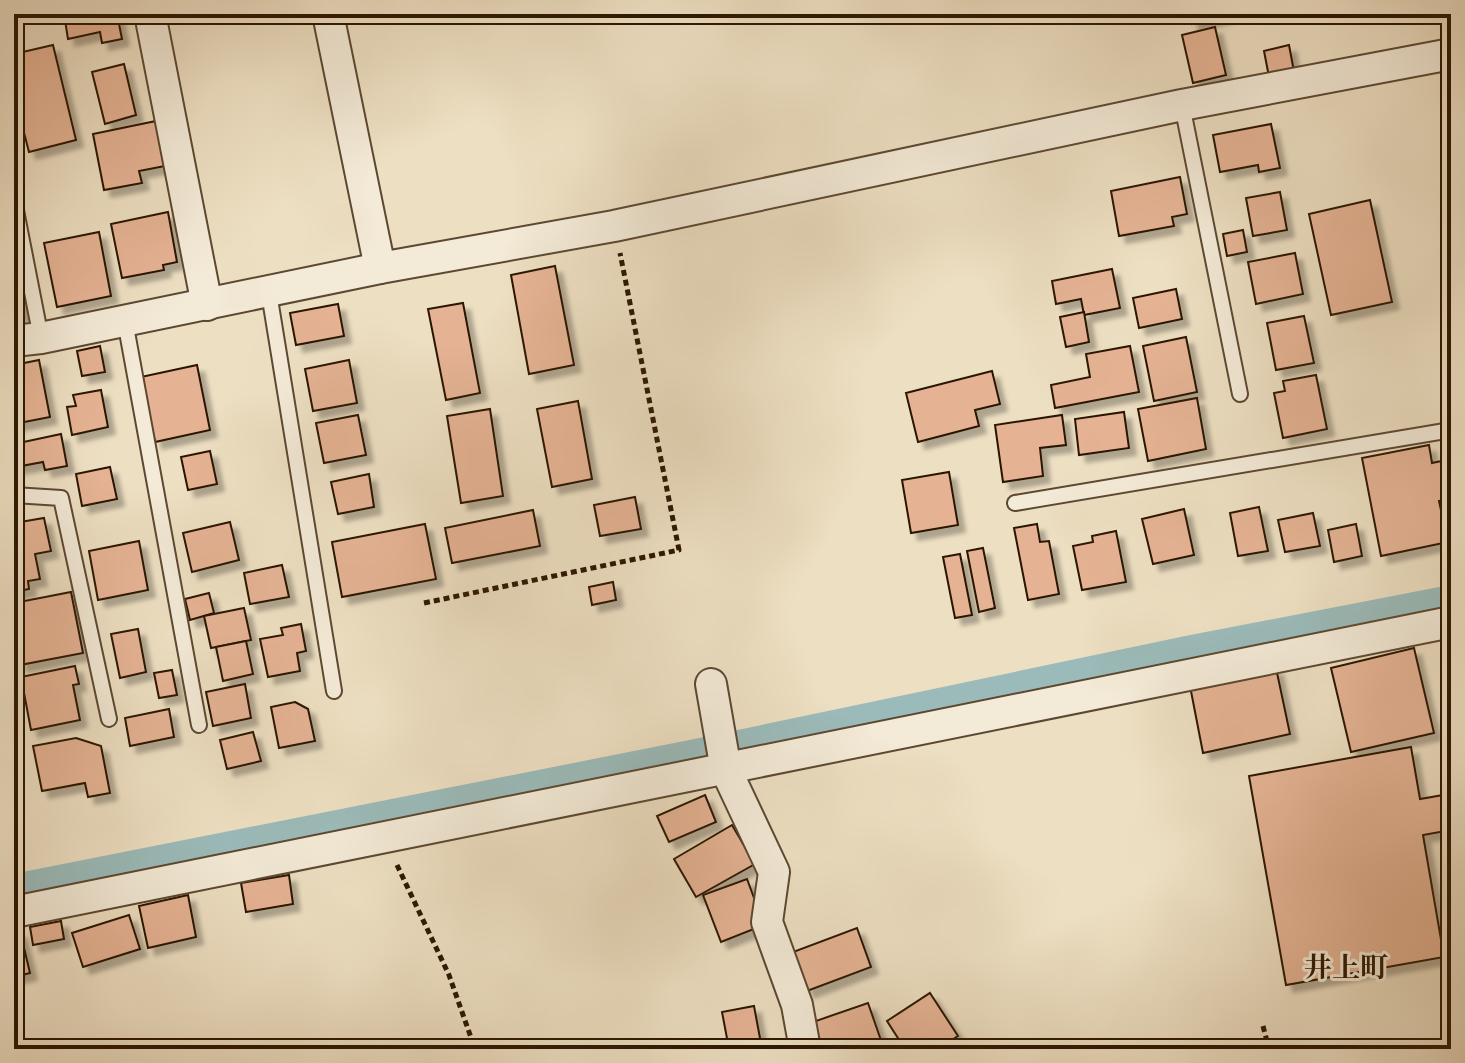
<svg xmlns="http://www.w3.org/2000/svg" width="1465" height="1063" viewBox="0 0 1465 1063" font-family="'Sorts Mill Goudy','Noto Serif JP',serif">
  <defs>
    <filter id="shadow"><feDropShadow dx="7" dy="7" stdDeviation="2" flood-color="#0004"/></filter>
  </defs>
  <rect width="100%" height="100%" fill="#eddfc2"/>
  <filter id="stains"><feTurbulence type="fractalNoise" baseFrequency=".0025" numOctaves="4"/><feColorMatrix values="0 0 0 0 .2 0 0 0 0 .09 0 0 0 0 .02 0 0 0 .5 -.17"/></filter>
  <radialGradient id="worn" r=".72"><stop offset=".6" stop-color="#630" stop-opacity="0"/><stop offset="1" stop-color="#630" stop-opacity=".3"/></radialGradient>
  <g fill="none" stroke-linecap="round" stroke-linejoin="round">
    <path stroke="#9bbbba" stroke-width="30" d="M14 889 691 755 1192 650 1451 600"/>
  </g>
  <g fill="#e5b394" stroke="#2c1602" stroke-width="2" filter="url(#shadow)">
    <path d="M64 14H117L122 39 102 43 100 32 68 39Z"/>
    <path d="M1190 14H1231L1192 24Z"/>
    <path d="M1215 27 1226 75 1193 83 1182 35Z"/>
    <path d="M53 45 76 140 29 152 14 94V54Z"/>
    <path d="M1289 45 1295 77 1270 82 1264 51Z"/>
    <path d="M124 64 136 115 105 124 92 72Z"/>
    <path d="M156 121 165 166 139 171 142 183 104 190 93 134Z"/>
    <path d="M1271 124 1280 168 1259 172 1258 165 1220 172 1213 135Z"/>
    <path d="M1180 177 1187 214 1172 217 1174 226 1119 236 1111 191Z"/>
    <path d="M1280 192 1287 230 1253 236 1246 198Z"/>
    <path d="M1370 200 1392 302 1331 315 1309 214Z"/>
    <path d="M168 212 177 262 163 265 164 270 122 278 111 224Z"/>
    <path d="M1243 230 1247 252 1227 256 1223 234Z"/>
    <path d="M99 232 111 296 57 307 44 243Z"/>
    <path d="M14 248 24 314 14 316Z"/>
    <path d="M1295 253 1303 294 1256 304 1248 262Z"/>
    <path d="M555 266 574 365 529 374 511 275Z"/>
    <path d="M1112 269 1120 308 1084 315 1081 299 1056 304 1052 281Z"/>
    <path d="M1176 289 1182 319 1139 328 1133 298Z"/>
    <path d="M463 303 480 393 446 400 428 309Z"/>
    <path d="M338 304 344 336 296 345 290 313Z"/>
    <path d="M1084 312 1089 342 1066 347 1060 317Z"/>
    <path d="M1304 316 1314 363 1276 370 1267 323Z"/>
    <path d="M1186 337 1197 392 1154 401 1143 346Z"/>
    <path d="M100 346 105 372 82 376 77 351Z"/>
    <path d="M1130 346 1139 392 1055 408 1051 385 1090 377 1086 354Z"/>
    <path d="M39 360 50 417 14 424V365Z"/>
    <path d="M349 360 357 403 313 411 305 369Z"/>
    <path d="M197 365 210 430 155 442 141 377Z"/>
    <path d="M992 371 1000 404 975 410 979 426 918 442 906 393Z"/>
    <path d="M1316 375 1327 429 1283 438 1274 393 1285 391 1283 381Z"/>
    <path d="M101 390 108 427 72 435 67 407 76 406 73 395Z"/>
    <path d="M1197 398 1206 449 1148 461 1138 409Z"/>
    <path d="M578 401 592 479 552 487 537 409Z"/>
    <path d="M490 409 503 496 461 503 447 416Z"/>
    <path d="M1124 412 1129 448 1079 455 1075 419Z"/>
    <path d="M358 415 366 455 324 463 316 423Z"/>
    <path d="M1062 415 1066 445 1040 448 1043 476 1003 482 995 425Z"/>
    <path d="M61 434 67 466 45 470 43 462 16 467 14 444Z"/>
    <path d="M1429 445 1432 463 1451 459V498L1439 501 1448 542 1381 556 1362 458Z"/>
    <path d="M210 451 217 484 188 490 181 457Z"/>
    <path d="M110 467 117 499 82 506 76 474Z"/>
    <path d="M949 472 958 525 911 533 902 480Z"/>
    <path d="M369 474 374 507 338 514 331 482Z"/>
    <path d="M635 497 641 529 600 536 594 505Z"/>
    <path d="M1259 507 1268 551 1238 556 1230 513Z"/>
    <path d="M1184 509 1194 555 1153 564 1142 519Z"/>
    <path d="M533 510 540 546 452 563 445 528Z"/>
    <path d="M1313 513 1320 546 1285 552 1278 520Z"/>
    <path d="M44 518 51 551 35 554 40 579 28 581 29 589 14 592V523Z"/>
    <path d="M230 522 239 560 192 572 183 533Z"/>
    <path d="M425 524 436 579 342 597 332 542Z"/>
    <path d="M1037 524 1040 542 1049 541 1059 594 1028 600 1014 528Z"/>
    <path d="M1356 524 1362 556 1334 562 1328 530Z"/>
    <path d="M1116 531 1126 582 1082 590 1073 546 1093 542 1092 536Z"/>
    <path d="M139 541 148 590 98 600 89 551Z"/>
    <path d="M983 548 995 608 979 612 967 551Z"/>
    <path d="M960 554 972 615 955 618 943 557Z"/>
    <path d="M282 565 289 597 250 604 244 573Z"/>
    <path d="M613 582 616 600 592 605 589 587Z"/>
    <path d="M71 592 83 653 20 665 14 636V603Z"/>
    <path d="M209 593 214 613 190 620 185 599Z"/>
    <path d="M244 608 251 640 211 648 204 616Z"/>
    <path d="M301 624 306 651 297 653 300 671 268 677 260 639 283 635 281 628Z"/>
    <path d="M138 629 146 672 120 678 111 634Z"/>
    <path d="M246 641 253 674 223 681 216 647Z"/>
    <path d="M1414 648 1434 733 1351 752 1331 668Z"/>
    <path d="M75 666 79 684 73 685 80 720 31 730 21 677Z"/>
    <path d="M1276 668 1290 734 1203 753 1190 686Z"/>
    <path d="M172 670 177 695 159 698 154 673Z"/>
    <path d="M245 684 251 718 213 726 206 692Z"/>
    <path d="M295 702 308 709 315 741 279 748 271 707Z"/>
    <path d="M169 709 174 737 130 746 125 718Z"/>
    <path d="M253 732 261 761 227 769 220 740Z"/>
    <path d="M76 738 101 746 110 793 88 797 85 783 42 791 33 746Z"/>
    <path d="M1411 747 1420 799 1449 794 1451 807V830L1423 835 1444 957 1286 985 1249 776Z"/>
    <path d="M705 795 716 822 669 842 657 816Z"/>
    <path d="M732 825 755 864 696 897 674 859Z"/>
    <path d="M289 875 293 904 246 912 241 883Z"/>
    <path d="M747 879 764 925 721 942 703 895Z"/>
    <path d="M188 895 196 937 148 948 139 906Z"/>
    <path d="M129 915 140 949 83 967 72 933Z"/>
    <path d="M61 921 64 939 33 945 30 927Z"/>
    <path d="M857 928 871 967 807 991 793 952Z"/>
    <path d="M20 931 30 973 14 977V933Z"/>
    <path d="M930 993 958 1036 937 1049H905L887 1021Z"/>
    <path d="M868 1003 884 1049H819L810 1023Z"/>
    <path d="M754 1006 762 1049H729L722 1012Z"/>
  </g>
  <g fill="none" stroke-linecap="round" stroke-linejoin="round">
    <g stroke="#5c4832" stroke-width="18">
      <g id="service">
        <path d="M1182 105 1240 394"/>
        <path d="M14 200 41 338"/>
        <path d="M269 293 334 691"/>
        <path d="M125 321 199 725"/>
        <path d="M14 495 61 498 109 719"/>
        <path d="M1015 503 1451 430"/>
      </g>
    </g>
    <g stroke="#5c4832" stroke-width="34">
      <g id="minor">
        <path d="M150 14 207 305"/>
        <path d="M328 14 380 268"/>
        <path d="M14 341 41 338 380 268 614 226 1182 105 1451 54"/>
        <path d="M711 684 726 770 774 872 767 922 797 1005 805 1049"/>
        <path d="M14 912 1451 622"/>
      </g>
    </g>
    <g stroke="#2c1602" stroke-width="5" stroke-dasharray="6 4" stroke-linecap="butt">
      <path d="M424 603 679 550 620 253"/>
      <path d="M397 865 449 975 475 1049"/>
      <path d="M1263 1026 1269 1049"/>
    </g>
    <use href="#service" stroke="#f3ead7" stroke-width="14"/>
    <use href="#minor" stroke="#f3ead7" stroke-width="30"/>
  </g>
  <g text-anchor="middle" stroke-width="6" stroke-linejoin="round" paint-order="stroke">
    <g font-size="28" font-weight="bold" fill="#2c1602" stroke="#f3ead7">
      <text x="1346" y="977">井上町</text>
    </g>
  </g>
  <rect width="1465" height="1063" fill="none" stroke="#eddfc2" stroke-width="48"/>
  <rect x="16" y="16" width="1433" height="1031" fill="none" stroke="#2c1602" stroke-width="4"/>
  <rect x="24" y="24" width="1417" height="1015" fill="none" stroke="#2c1602" stroke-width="2"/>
  <rect width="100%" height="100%" filter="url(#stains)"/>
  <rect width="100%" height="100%" fill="url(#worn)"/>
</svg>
